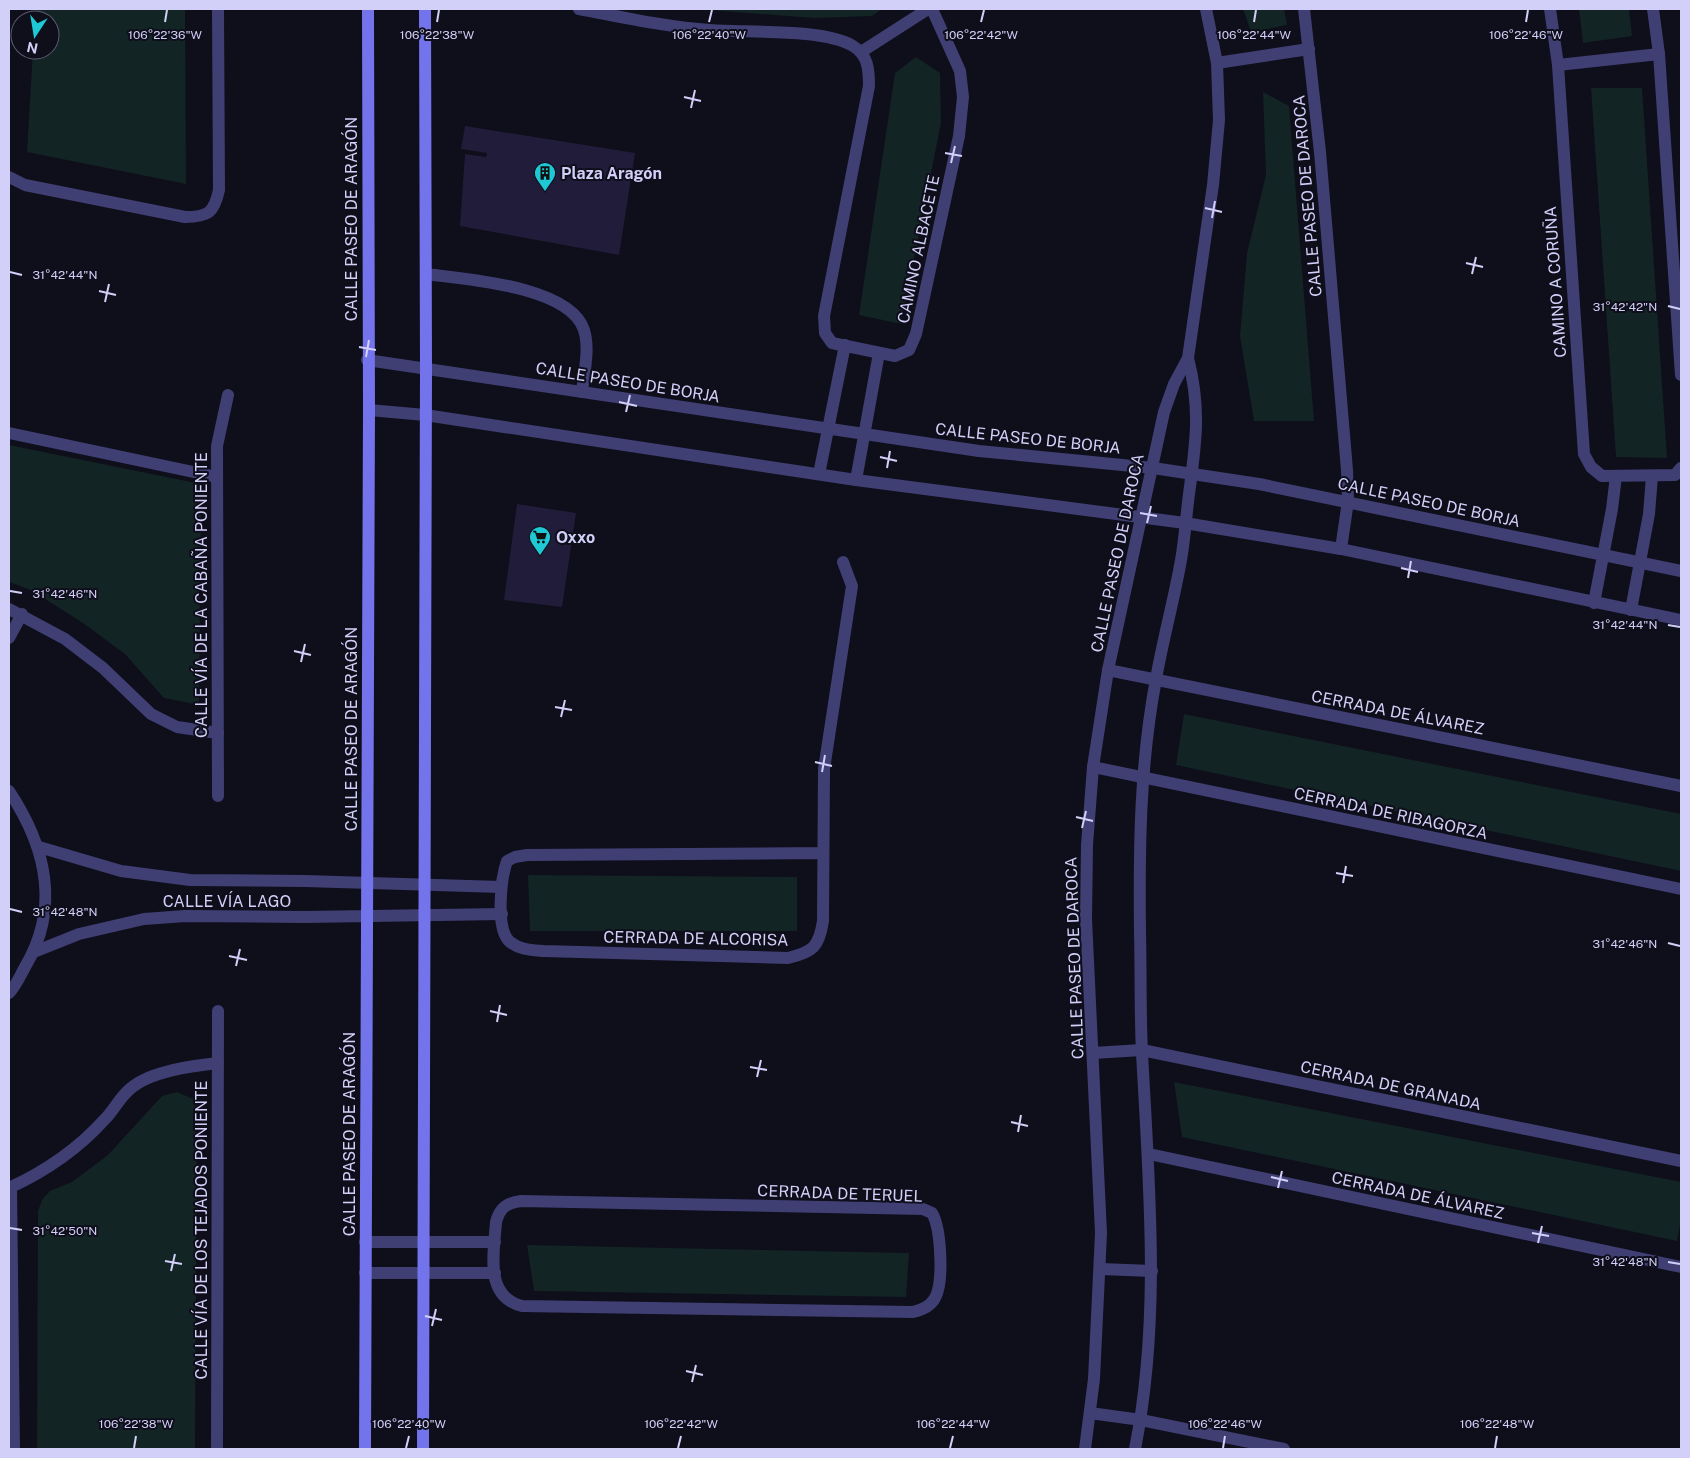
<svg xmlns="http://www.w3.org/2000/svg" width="1690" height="1458" viewBox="0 0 1690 1458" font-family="'Public Sans',sans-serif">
  <rect width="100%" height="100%" fill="#0f0e1b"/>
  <g fill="#122423">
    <path d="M36 9H185L186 184 27 152 33 50H50V20H35Z"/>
    <path d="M697 9H882L872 16 814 18Z"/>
    <path d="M1243 9H1284L1287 25 1251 32Z"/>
    <path d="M1579 9H1629L1632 36 1583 43Z"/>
    <path d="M916 57 940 73 941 123 901 324 859 315 895 73Z"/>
    <path d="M1591 88H1642L1667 458 1616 457Z"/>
    <path d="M1263 92 1289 106 1314 421H1254L1240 336 1247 253 1266 175Z"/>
    <path d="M9 445 201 484 199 705 164 698 125 654 83 623 31 590 9 582Z"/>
    <path d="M1184 714 1681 814V871L1176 765Z"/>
    <path d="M528 875 797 877V931H530Z"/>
    <path d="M1174 1082 1681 1182V1219L1677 1241 1182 1137Z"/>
    <path d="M177 1092 193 1099 197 1109 195 1449H37L38 1211 42 1200 50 1191 72 1182 108 1155 162 1096Z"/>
    <path d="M527 1245 909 1253 906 1297 534 1291Z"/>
  </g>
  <g fill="#211c39">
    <path d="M465 126 635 153 619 255 460 226 465 154 486 157 487 153 461 149Z"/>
    <path d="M517 504 576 513 562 607 504 600Z"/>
  </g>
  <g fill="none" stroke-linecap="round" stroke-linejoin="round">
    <path stroke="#3f3f74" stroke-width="12" d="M426 274C465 279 570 286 584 330 590 349 584 372 582 392"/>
    <g stroke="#3f3f74" stroke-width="12">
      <path d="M579 9C622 17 666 27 710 30 746 33 824 28 853 46 868 55 869 69 869 86L824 316 825 333 832 343 895 356 909 350 916 334 959 136 963 97 960 71 932 9"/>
      <path d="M1304 9 1320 152 1347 470 1348 501 1341 549"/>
      <path d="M1550 9 1558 65 1584 454 1591 467 1602 476 1675 475 1681 468"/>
      <path d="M1653 9 1659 54 1681 375"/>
      <path d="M861 52 928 9"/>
      <path d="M1217 63 1309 49"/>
      <path d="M1558 65 1659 54"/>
      <path d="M9 177 25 185 185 217C208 217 214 213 219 190L218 9"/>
      <path d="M367 360 979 451 1153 468 1259 484 1681 571"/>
      <path d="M369 410 425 415 856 480 1185 523 1341 549 1681 620"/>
      <path d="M9 433 217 477"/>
      <path d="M819 474 845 345"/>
      <path d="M856 480 879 353"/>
      <path d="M1594 603 1612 509 1616 476"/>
      <path d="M9 609 65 639 103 668 151 714 177 727 218 733"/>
      <path d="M1631 610 1649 514 1652 476"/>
      <path d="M9 638 22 614"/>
      <path d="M1108 670 1681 786"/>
      <path d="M1093 767 1681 889"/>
      <path d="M9 791C45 845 61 907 25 967 20 976 16 986 9 993"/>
      <path d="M218 796 217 446 228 395"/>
      <path d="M39 847 121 871 190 880 305 881 501 887"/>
      <path d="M823 853 527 855 515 857 507 861C501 878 495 929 510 942 520 950 532 950 544 951L788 958C813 952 819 947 823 921L824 769 852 586 843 562"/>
      <path d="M34 952 79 934 144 919 185 916 305 917 502 914"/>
      <path d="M1093 1053 1142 1050 1681 1161"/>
      <path d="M1149 1154 1681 1267"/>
      <path d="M11 1187 14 1449"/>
      <path d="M9 1188C44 1172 79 1148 105 1119 114 1110 120 1097 130 1089 150 1071 192 1066 218 1063"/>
      <path d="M521 1201 923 1209 932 1213C941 1228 944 1282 935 1298 930 1307 922 1310 913 1312L522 1306C484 1296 494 1253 496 1222 500 1207 507 1203 521 1201Z"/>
      <path d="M365 1242H495"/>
      <path d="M1101 1269 1152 1271"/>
      <path d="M365 1273H495"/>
      <path d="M1090 1413 1141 1420 1284 1449"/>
      <path d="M217 1449 218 1011"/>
      <path d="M1085 1449 1094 1379 1101 1233 1086 919 1087 845 1093 767 1108 670 1164 412 1174 384 1188 358 1213 185 1219 120 1217 63 1206 9"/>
      <path d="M1135 1449C1161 1318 1149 1185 1142 1053 1140 1013 1141 972 1140 932 1139 845 1140 764 1156 679 1163 639 1174 600 1181 560 1185 538 1186 516 1189 494 1196 442 1201 409 1188 358"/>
    </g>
    <g stroke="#7374eb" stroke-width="12">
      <path d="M365 1449 369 410 368 9"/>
      <path d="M423 1449 426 368 425 9"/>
    </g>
  </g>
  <path fill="none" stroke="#d2cff8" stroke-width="2" d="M165 22 167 10M437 22 439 10M709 22 712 10M981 22 984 10M1254 22 1256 10M1526 22 1528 10M684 97 701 101M691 108 695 90M945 153 962 156M951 163 955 146M1205 208 1222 212M1212 218 1215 201M1466 263 1483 267M10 272 22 275M1472 274 1476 257M99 291 116 295M105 302 109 284M1668 306 1680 309M359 347 376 350M366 357 369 340M619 402 637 406M626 412 630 395M880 457 897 461M887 468 890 451M1140 513 1157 516M1147 523 1151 506M1401 568 1418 572M1408 578 1411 561M10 591 22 593M1668 625 1680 627M294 651 311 655M301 662 305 644M555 707 572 710M561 717 565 700M815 762 832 766M822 772 825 755M1076 817 1093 821M1082 828 1086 811M1336 873 1353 876M1343 883 1346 866M10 909 22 912M1668 943 1680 946M229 956 247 960M236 966 240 949M490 1011 507 1015M497 1022 500 1005M750 1067 767 1070M757 1077 761 1060M1011 1122 1028 1126M1018 1132 1021 1115M1271 1177 1288 1181M1278 1188 1282 1171M10 1228 22 1230M1532 1233 1549 1236M1538 1243 1542 1226M165 1261 182 1264M1668 1262 1680 1264M171 1271 175 1254M425 1316 442 1320M432 1326 436 1309M686 1371 703 1375M692 1382 696 1365M134 1448 136 1436M406 1448 409 1436M678 1448 681 1436M950 1448 953 1436M1223 1448 1225 1436M1495 1448 1497 1436"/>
  <defs>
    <g id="building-pin" transform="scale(1.125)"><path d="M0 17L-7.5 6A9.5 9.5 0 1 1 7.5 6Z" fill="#1ec9d5" stroke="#0f0e1b"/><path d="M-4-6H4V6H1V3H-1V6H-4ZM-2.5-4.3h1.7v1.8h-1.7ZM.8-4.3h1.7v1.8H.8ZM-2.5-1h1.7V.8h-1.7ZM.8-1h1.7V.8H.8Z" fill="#111"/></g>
    <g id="supermarket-pin" transform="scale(1.125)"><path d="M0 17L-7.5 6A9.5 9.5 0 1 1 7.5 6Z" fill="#1ec9d5" stroke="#0f0e1b"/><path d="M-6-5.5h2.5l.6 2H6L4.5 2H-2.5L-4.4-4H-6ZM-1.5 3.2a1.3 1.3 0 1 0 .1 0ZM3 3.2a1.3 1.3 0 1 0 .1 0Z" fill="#111"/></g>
  </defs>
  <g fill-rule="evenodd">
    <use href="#building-pin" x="545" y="173"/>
    <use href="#supermarket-pin" x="540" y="537"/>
  </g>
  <g text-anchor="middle" stroke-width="4" stroke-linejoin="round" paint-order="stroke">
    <g font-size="16" font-weight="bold" fill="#d2cff8" stroke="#0f0e1b" text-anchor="start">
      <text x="561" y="179">Plaza Aragón</text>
      <text x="556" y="543">Oxxo</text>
    </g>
    <g font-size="16" fill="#d2cff8" stroke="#0f0e1b">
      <text transform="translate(1307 196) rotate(-95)" y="6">CALLE PASEO DE DAROCA</text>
      <text transform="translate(351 219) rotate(-90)" y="6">CALLE PASEO DE ARAGÓN</text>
      <text transform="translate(918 249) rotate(-78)" y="6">CAMINO ALBACETE</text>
      <text transform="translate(1555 282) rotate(-94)" y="6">CAMINO A CORUÑA</text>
      <text transform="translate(628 382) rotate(9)" y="6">CALLE PASEO DE BORJA</text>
      <text transform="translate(1028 438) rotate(6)" y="6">CALLE PASEO DE BORJA</text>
      <text transform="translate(1429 502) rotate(12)" y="6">CALLE PASEO DE BORJA</text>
      <text transform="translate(1117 553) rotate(-78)" y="6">CALLE PASEO DE DAROCA</text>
      <text transform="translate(201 595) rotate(-90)" y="6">CALLE VÍA DE LA CABAÑA PONIENTE</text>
      <text transform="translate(1398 712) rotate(11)" y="6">CERRADA DE ÁLVAREZ</text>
      <text transform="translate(351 729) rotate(-90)" y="6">CALLE PASEO DE ARAGÓN</text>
      <text transform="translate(1391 813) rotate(12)" y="6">CERRADA DE RIBAGORZA</text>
      <text x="227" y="907">CALLE VÍA LAGO</text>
      <text transform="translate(696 938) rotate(1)" y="6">CERRADA DE ALCORISA</text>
      <text transform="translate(1074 958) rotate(-92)" y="6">CALLE PASEO DE DAROCA</text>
      <text transform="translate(1391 1085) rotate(12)" y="6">CERRADA DE GRANADA</text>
      <text transform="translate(349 1134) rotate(-90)" y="6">CALLE PASEO DE ARAGÓN</text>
      <text transform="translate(840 1193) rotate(2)" y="6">CERRADA DE TERUEL</text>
      <text transform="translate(1418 1195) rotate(12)" y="6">CERRADA DE ÁLVAREZ</text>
      <text transform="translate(201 1230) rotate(-90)" y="6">CALLE VÍA DE LOS TEJADOS PONIENTE</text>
    </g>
  </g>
  <g font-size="12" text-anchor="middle" fill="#d2cff8" stroke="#0f0e1b" stroke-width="4" stroke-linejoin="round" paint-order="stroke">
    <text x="165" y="39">106°22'36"W</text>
    <text x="437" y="39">106°22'38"W</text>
    <text x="709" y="39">106°22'40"W</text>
    <text x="981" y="39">106°22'42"W</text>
    <text x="1254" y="39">106°22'44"W</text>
    <text x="1526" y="39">106°22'46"W</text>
    <text x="65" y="279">31°42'44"N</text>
    <text x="1625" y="311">31°42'42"N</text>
    <text x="65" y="598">31°42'46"N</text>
    <text x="1625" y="629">31°42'44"N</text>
    <text x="65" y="916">31°42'48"N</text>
    <text x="1625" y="948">31°42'46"N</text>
    <text x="65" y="1235">31°42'50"N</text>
    <text x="1625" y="1266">31°42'48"N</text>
    <text x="136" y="1428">106°22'38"W</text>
    <text x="409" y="1428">106°22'40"W</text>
    <text x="681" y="1428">106°22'42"W</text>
    <text x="953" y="1428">106°22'44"W</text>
    <text x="1225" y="1428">106°22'46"W</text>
    <text x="1497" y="1428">106°22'48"W</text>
  </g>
  <rect width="1690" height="1458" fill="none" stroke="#d2cff8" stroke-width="20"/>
  <g transform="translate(35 35) rotate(192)"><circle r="24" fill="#0f0e1b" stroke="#5d5b73"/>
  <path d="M0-4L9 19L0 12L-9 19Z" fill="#1ec9d5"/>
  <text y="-8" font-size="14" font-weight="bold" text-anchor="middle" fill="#d2cff8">N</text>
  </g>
</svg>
